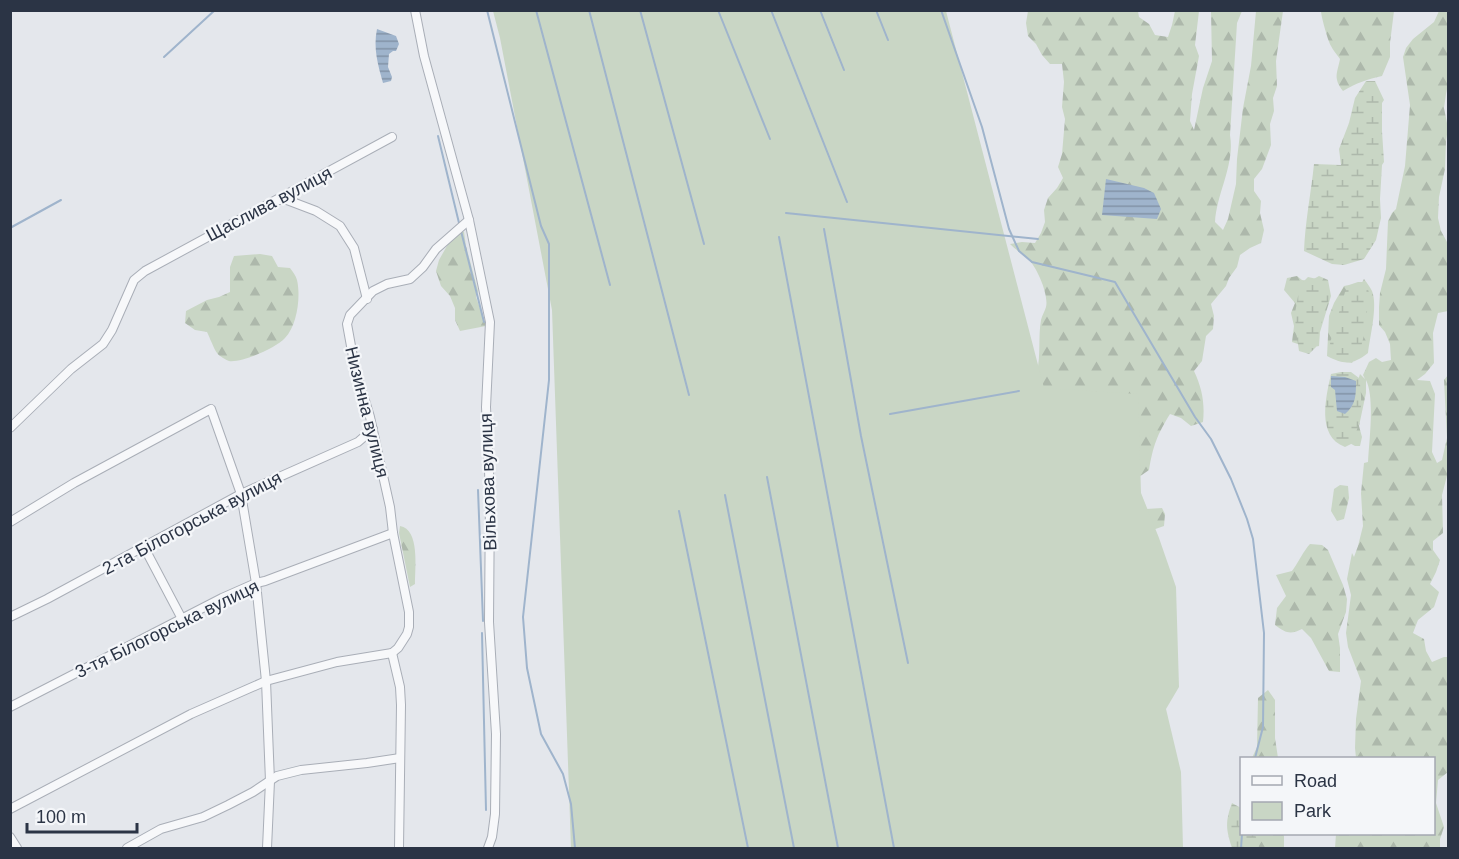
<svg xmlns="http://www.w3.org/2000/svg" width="1459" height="859" viewBox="0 0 1459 859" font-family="Arial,sans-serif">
  <defs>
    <pattern id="forest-firs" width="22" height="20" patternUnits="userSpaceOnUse" patternTransform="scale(1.5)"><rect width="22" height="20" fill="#c9d6c5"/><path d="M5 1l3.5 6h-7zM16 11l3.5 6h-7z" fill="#adb8ab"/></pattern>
    <pattern id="wetland-marsh" width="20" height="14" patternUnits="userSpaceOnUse" patternTransform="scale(1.5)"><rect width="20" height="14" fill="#c9d6c5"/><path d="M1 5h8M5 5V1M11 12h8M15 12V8" fill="none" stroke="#adb8ab"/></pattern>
    <pattern id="water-rules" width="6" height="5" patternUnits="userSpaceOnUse" patternTransform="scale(1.5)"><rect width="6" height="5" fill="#9fb4cc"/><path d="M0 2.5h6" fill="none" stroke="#8293a7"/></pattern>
  </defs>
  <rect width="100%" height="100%" fill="#e4e7ec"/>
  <g fill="url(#forest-firs)">
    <path d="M1028 11H1138L1139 17 1149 24 1155 35 1168 37 1172 25 1175 11H1199L1195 45 1199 56 1192 94 1190 121 1194 130 1203 88 1212 61 1211 11H1242L1237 23 1230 135C1235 165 1217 192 1215 222L1223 230 1228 219 1236 184 1237 159 1243 108 1251 66 1256 11H1283L1276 61 1277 86 1273 98 1274 111 1270 124 1271 145 1262 169 1254 179V191L1261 201 1260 213 1264 230 1261 243 1250 248 1240 255 1237 267 1229 278 1226 286 1211 304 1214 316 1213 329 1206 336 1202 361 1194 371C1202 388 1205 403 1203 422L1191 426 1181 418 1170 414C1157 435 1153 446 1149 470L1139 477 839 434 1037 372C1041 354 1038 337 1041 320 1042 315 1045 311 1046 307 1049 295 1037 267 1028 259 1022 254 1016 250 1010 244L1022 242 1035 243 1041 233 1045 222 1044 210 1048 198 1057 188 1063 178 1058 167 1062 154 1065 119 1062 107 1064 82 1062 64H1050L1042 55 1036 44 1028 36 1026 23Z"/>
    <path d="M1321 11H1394L1390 43V57L1382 76C1368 79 1356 83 1343 91 1333 78 1337 74 1340 59 1337 55 1333 50 1331 46 1328 41 1321 16 1321 11Z"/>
    <path d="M1439 11H1448V84L1446 94 1444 108 1448 128 1446 141 1445 169 1439 197 1438 218 1441 231 1447 242 1448 311 1438 313 1433 333 1434 363 1425 374 1417 380 1430 381 1435 394 1432 452 1437 463 1442 460 1447 438 1444 380 1448 375V472L1442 495 1443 533 1433 541V550L1440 560 1436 572 1430 584 1439 592 1434 607 1418 620 1413 633 1424 639 1426 651 1432 662 1444 657H1448V772L1438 780 1436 803 1444 827 1440 839V848H1335L1336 834H1434V758H1356L1355 748 1356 719 1361 681 1348 647 1346 633 1351 595 1347 579 1352 553 1354 557 1358 546 1363 526 1361 493 1364 463 1368 462C1369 441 1375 398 1366 380V393L1359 426 1362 437 1360 446H1355L1335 435 1356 387 1360 374 1365 379 1363 375 1369 362 1376 358 1382 362 1391 360 1390 344 1385 332 1379 325V307L1380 293 1386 269 1388 221 1392 213 1396 209 1405 166 1410 105 1403 57 1406 48 1413 39 1434 22Z"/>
    <path d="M461 231 464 232 466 246 478 291 476 297 486 326 460 331 455 320V308L450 296 441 286 436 271 439 260 452 237Z"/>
    <path d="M260 254 272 256 278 267 290 268C293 272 296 276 297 280 301 297 297 326 285 338 276 348 242 363 229 361 226 360 219 356 217 353 214 349 210 338 207 332L195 330 185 323 186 311 207 300 219 297 230 292V267L234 256Z"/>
    <path d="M1297 276 1302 280 1310 281 1319 276 1328 280 1331 296 1320 332 1319 346 1309 348 1292 342 1294 326 1291 313 1295 303 1284 290 1287 278Z"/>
    <path d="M1364 279C1367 283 1370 287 1372 291 1378 306 1370 336 1368 353 1353 365 1344 365 1327 356L1329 316 1334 303 1344 286 1349 285 1351 305 1357 291Z"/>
    <path d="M1340 485 1348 486 1349 498 1344 519 1337 521 1331 511 1334 489Z"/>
    <path d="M1162 508 1165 514 1164 526 1144 533 1146 509Z"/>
    <path d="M400 526C420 529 415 569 415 584L410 587 399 533Z"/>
    <path d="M1310 544 1322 545 1328 550 1343 585 1347 599 1346 612 1338 634 1340 648V672L1329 671 1311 638 1302 629C1290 635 1286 633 1275 625L1277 608 1286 596 1276 575 1292 571C1298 563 1304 550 1310 544Z"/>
    <path d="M1268 690 1275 700V738L1278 758H1252L1257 747 1258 698Z"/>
    <path d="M1249 834H1284V848H1251Z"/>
  </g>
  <g fill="url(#wetland-marsh)">
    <path d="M1366 81H1375L1384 100 1382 103V131L1384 162 1382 165 1380 199 1381 218 1376 240 1364 259 1344 265 1332 264 1304 251C1305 222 1311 193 1314 164L1341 165 1339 149 1349 123 1355 98Z"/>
    <path d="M1308 277 1317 279 1324 284 1329 289V300L1324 313 1316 347 1309 354 1299 351 1296 331 1295 313 1300 285Z"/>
    <path d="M1358 282H1366L1369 293 1365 331 1360 351 1352 363 1340 361 1332 355 1330 343 1345 292 1349 285Z"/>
    <path d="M1341 372H1351L1359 378C1363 400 1362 424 1351 444L1345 447C1316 436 1326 397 1331 374Z"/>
    <path d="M1232 803 1241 808 1242 834H1255L1259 848H1232C1226 829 1225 822 1232 803Z"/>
  </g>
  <path fill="#c9d6c5" d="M493 11H946L1044 388 1138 394 1141 493 1159 538 1176 587 1179 687 1166 709 1181 772 1183 848H571L552 310 500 38Z"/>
  <g fill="url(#water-rules)">
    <path d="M377 29 396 36 399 44 396 51H393L389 54 388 67 392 77 391 81 383 83C378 65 373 48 377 29Z"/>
    <path d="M1106 179 1144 188 1154 193 1161 209 1157 219 1102 215Z"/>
    <path d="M1331 376 1345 377 1356 381C1356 395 1356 405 1345 414L1337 411 1335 390 1331 387Z"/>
  </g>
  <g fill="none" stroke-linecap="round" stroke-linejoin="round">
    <g stroke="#9fb4cc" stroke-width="2">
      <path d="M487 10 541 226 549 244V380L523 617 527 668 541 734 563 774 571 804 575 848"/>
      <path d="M536 10 610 285"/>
      <path d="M589 10 689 395"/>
      <path d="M640 10 704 244"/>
      <path d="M718 10 770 139"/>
      <path d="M771 10 847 202"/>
      <path d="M820 10 844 70"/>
      <path d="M876 10 888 40"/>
      <path d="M941 10 982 127 1009 229 1019 251 1032 262 1115 282 1195 417 1211 439 1231 479 1247 519 1253 539 1264 633 1263 727 1255 758"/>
      <path d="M164 57 215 10"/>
      <path d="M438 136 459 223"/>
      <path d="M786 213 1038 239"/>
      <path d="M10 228 61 200"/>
      <path d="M824 229 861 436 908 663"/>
      <path d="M461 231 484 322"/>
      <path d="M779 237 894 848"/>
      <path d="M890 414 1019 391"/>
      <path d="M767 477 838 848"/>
      <path d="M478 490 483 621"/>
      <path d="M725 495 794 848"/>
      <path d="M679 511 748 848"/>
      <path d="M482 633 486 810"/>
      <path d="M1241 848 1242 834"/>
    </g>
    <g stroke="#a9aeb7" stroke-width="10">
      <g id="street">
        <path d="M415 10 424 56 469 220 490 322 486 407 490 493 489 622 496 734 495 814 492 837 488 848"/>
        <path d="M279 200H287L316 211 340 226 354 248 367 299"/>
        <path d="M10 428 71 369 103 344 112 330 134 280 145 271 392 137"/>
        <path d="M10 522 74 483 211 409 241 494 256 583 266 681 270 781 267 848"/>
        <path d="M144 547 182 619"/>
        <path d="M10 617 47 599 241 494 358 442 373 429"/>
        <path d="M392 653 400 687 401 705 399 848"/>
        <path d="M10 707 222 598 256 583 265 581 393 533"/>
        <path d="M10 809 191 714 266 681 337 662 392 653 398 648 407 634 409 627V612L393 533 390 507 370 417 355 368 347 324 350 315 373 291 387 284 410 279 423 267 436 249 469 220"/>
        <path d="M10 837 17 848"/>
        <path d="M127 848 161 829 203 817 228 805 253 792 277 776 301 770 367 763 400 758"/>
      </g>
    </g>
    <use href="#street" stroke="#f7f8fa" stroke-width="8"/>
  </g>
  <g text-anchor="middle" stroke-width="4.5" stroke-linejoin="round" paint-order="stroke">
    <g font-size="18" fill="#2b3445" stroke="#f4f6f9">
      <text transform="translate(269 204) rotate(-28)" y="6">Щаслива вулиця</text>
      <text transform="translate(367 412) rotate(76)" y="6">Низинна вулиця</text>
      <text transform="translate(488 482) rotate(-92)" y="6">Вільхова вулиця</text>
      <text transform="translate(192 523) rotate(-28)" y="6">2-га Білогорська вулиця</text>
      <text transform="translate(167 629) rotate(-26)" y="6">3-тя Білогорська вулиця</text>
    </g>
  </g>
  <rect width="1459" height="859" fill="none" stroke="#2b3445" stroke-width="24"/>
  <rect x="1240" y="757" width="195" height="78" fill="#f4f6f9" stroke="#a4a8b1" stroke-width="1.5"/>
  <rect x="1252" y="776" width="30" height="9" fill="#f7f8fa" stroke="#a4a8b1" stroke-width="1.5"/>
  <text x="1294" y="787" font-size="18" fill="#2b3445">Road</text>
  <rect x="1252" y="802" width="30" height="18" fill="#c9d6c5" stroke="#a4a8b1" stroke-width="1.5"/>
  <text x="1294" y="817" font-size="18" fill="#2b3445">Park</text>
  <path d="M27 823v9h110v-9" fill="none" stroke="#2b3445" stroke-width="3"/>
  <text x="36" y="823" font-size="18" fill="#2b3445" stroke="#f4f6f9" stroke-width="4.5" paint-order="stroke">100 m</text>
</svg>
